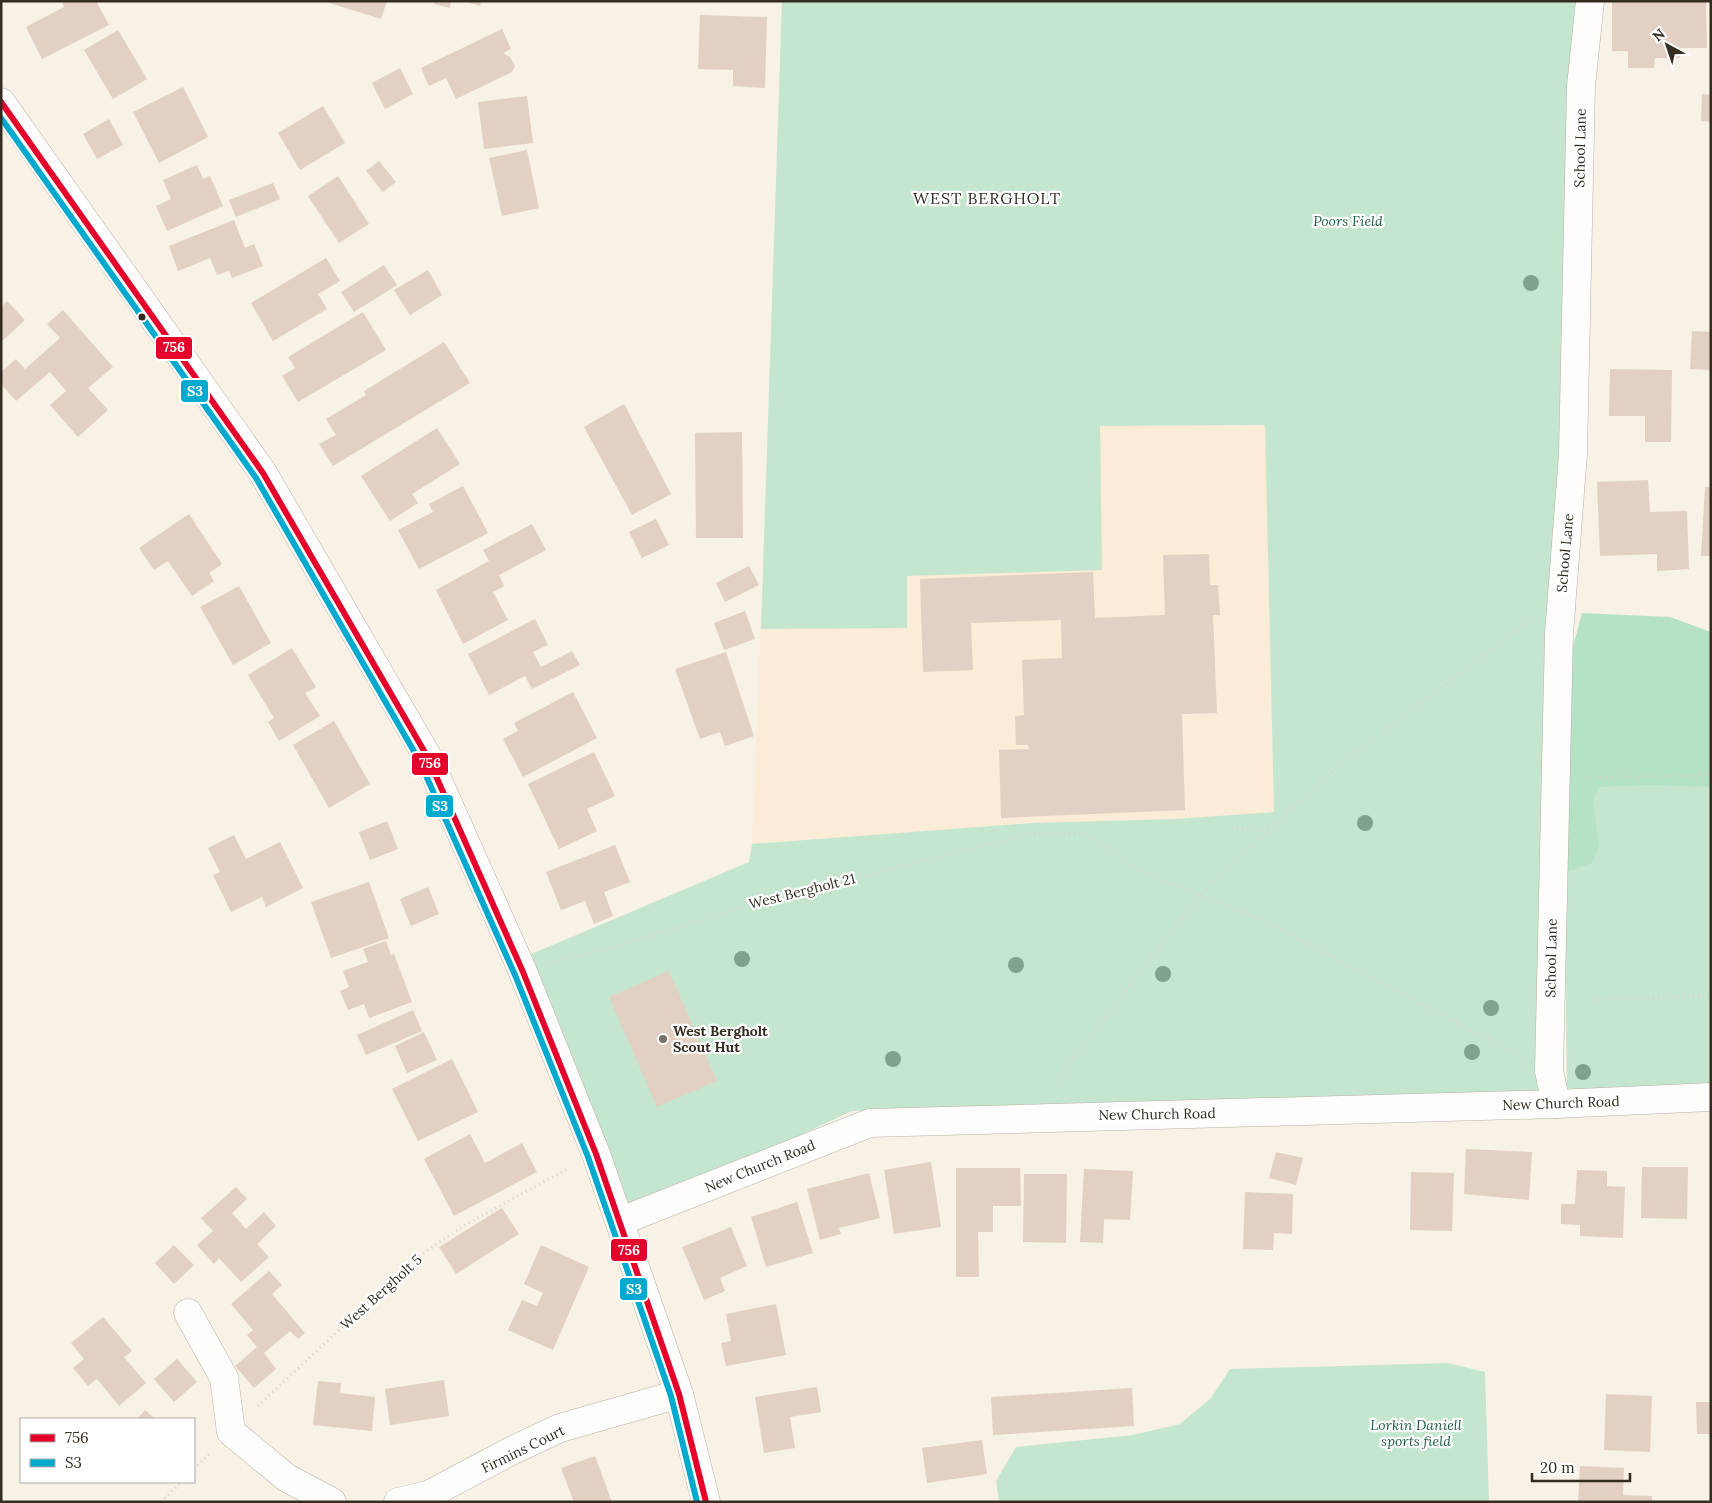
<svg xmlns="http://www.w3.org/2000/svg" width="1712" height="1503" viewBox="0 0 1712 1503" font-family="Lora,serif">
  <rect width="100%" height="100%" fill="#f8f1e6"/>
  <path fill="#faecd7" d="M1266 425 1274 813 1174 819 1031 823 752 844 768 436 1100 426Z"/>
  <g fill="#c5e6ce">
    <path d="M782 1H1579L1540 1093 852 1111 629 1214 529 955 749 862 752 844 1031 823 1174 819 1274 812 1265 425 1100 426 1102 570 907 576V628L761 629Z"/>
    <path d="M1711 775V1087L1567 1092 1563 779Z"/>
    <path d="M1448 1363 1485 1372 1489 1502H999L996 1481 1016 1447 1133 1435 1180 1424 1211 1398 1230 1369Z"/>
  </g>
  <path fill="#b5e2c5" d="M1582 613 1670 617 1711 632V787L1653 785 1599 787 1593 802 1599 846 1592 863 1564 873V681Z"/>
  <g fill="#e1d0c3">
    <path d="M62 1H96L109 25 42 59 26 27 64 7Z"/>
    <path d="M323 1H387L381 19Z"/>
    <path d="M435 1H451L450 8 434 4Z"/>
    <path d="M464 1H481L480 6Z"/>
    <path d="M1612 1H1706L1707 48H1681L1680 58H1655L1654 68H1628V51H1612Z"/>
    <path d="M700 15 767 17 765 88 733 86V70L698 69Z"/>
    <path d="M502 29 511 49 503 53 510 57 515 66 512 72 456 99 446 78 429 86 421 68Z"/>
    <path d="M118 30 147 79 113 99 84 50Z"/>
    <path d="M400 68 413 94 385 109 372 83Z"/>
    <path d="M183 87 208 137 159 163 133 112Z"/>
    <path d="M1702 94 1711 95V122L1701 121Z"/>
    <path d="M527 96 533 143 484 149 478 102Z"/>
    <path d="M323 106 345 143 300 170 278 133Z"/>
    <path d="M109 119 123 145 97 159 83 134Z"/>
    <path d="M527 150 539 208 502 216 489 158Z"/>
    <path d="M379 161 396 182 383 192 366 171Z"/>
    <path d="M197 165 203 179 210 176 223 206 167 231 156 206 171 199 163 180Z"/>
    <path d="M338 176 369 224 339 243 308 196Z"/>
    <path d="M273 183 280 199 236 217 229 200Z"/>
    <path d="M234 220 245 248 254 244 263 266 232 278 229 271 217 275 210 258 178 271 169 246Z"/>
    <path d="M326 258 340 281 318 294 327 309 273 341 251 303Z"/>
    <path d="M384 265 397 285 354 312 341 292Z"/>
    <path d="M428 270 442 295 410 315 394 290Z"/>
    <path d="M7 301 25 320 1 342V307Z"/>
    <path d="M63 310 113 367 88 388 108 410 78 437 50 405 66 391 50 372 16 401 1 384V372L16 359 25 369 60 338 47 324Z"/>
    <path d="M363 312 386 350 298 402 282 376 295 368 288 357Z"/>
    <path d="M1692 331 1711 332V370L1690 369Z"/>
    <path d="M444 342 470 383 333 466 319 444 336 435 326 419 366 395 364 391Z"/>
    <path d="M1610 369 1672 370 1671 442H1645V416H1609Z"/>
    <path d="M624 404 671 494 632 515 584 427Z"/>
    <path d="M437 428 460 464 412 494 418 503 390 521 361 476Z"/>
    <path d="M742 432 743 538H696L695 433Z"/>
    <path d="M1648 480 1650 512 1687 511 1689 569 1657 571V554L1600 556 1597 482Z"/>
    <path d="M463 486 488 533 419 569 398 530 433 512 429 504Z"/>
    <path d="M1705 487H1711V556H1701Z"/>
    <path d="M189 514 222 564 209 573 214 581 192 596 168 561 154 570 139 548Z"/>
    <path d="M656 519 669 545 642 558 629 532Z"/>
    <path d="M532 524 546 550 499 575 504 586 493 592 508 620 463 644 436 590 489 561 483 550Z"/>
    <path d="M1209 554 1210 585H1218L1220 615H1213L1217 713 1182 714 1185 810 1001 818 999 750 1029 749 1028 745H1016L1015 716 1024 715 1022 660 1062 658 1061 620 971 623 973 670 923 672 920 579 1093 572 1095 618 1165 615 1163 555Z"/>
    <path d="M749 566 759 585 725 602 716 583Z"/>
    <path d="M239 586 271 643 233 665 200 607Z"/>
    <path d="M745 611 755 639 724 650 714 623Z"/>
    <path d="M535 619 548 645 533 652 541 667 572 651 580 665 532 689 525 676 489 695 468 654Z"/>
    <path d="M292 648 316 687 305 693 320 716 279 741 268 722 274 718 248 675Z"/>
    <path d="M726 652 754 736 725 746 720 732 700 739 675 669Z"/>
    <path d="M573 692 597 738 523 777 503 739 518 731 514 723Z"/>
    <path d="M334 721 370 784 329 808 293 745Z"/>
    <path d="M594 752 615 796 587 809 597 831 559 849 528 784Z"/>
    <path d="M387 821 398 849 370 860 359 832Z"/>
    <path d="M234 835 246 859 280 842 303 888 266 907 262 897 231 912 213 875 220 872 208 848Z"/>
    <path d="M615 845 630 882 604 892 613 916 594 924 585 901 561 910 546 872Z"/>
    <path d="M369 882 389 938 331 958 311 902Z"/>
    <path d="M428 887 439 914 411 926 400 899Z"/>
    <path d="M386 941 391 955 394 954 412 1002 369 1018 364 1004 348 1010 340 991 349 987 343 971 368 962 363 949Z"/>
    <path d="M669 971 717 1081 657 1107 609 997Z"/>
    <path d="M413 1010 422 1031 366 1055 357 1035Z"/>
    <path d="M424 1032 437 1060 407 1073 395 1046Z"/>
    <path d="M452 1059 478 1112 418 1141 392 1089Z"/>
    <path d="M470 1134 485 1163 522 1143 537 1172 454 1216 424 1159Z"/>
    <path d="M1466 1149 1532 1152 1529 1200 1464 1194Z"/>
    <path d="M1276 1152 1303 1158 1296 1185 1269 1178Z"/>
    <path d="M931 1162 941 1227 894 1234 884 1170Z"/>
    <path d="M1642 1167H1688L1687 1219 1641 1218Z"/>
    <path d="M956 1168H1020L1021 1206H993V1232H978L979 1277H956Z"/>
    <path d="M1084 1169 1133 1171 1130 1220 1104 1219 1103 1243 1080 1242Z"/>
    <path d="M1577 1170 1607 1171V1186L1625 1187 1623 1238 1580 1236V1225L1561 1224V1204H1575Z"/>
    <path d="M1411 1172 1454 1173 1452 1231 1410 1230Z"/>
    <path d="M869 1173 880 1218 839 1228 841 1234 820 1240 807 1189Z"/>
    <path d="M1024 1174H1067L1066 1243 1023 1242Z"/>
    <path d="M236 1187 247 1199 232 1213 246 1229 264 1212 276 1226 257 1244 269 1257 241 1282 219 1258 214 1264 197 1245 213 1231 201 1218Z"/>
    <path d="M1245 1192 1293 1194 1292 1234 1274 1233 1273 1250 1243 1249Z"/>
    <path d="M797 1202 813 1253 766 1267 751 1217Z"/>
    <path d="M502 1208 519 1234 456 1274 439 1247Z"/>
    <path d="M731 1227 747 1266 720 1278 725 1291 704 1300 682 1247Z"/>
    <path d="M174 1245 194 1265 174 1284 155 1263Z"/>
    <path d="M541 1245 589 1267 553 1350 508 1330 522 1300 537 1306 543 1293 524 1284Z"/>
    <path d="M269 1271 282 1285 272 1294 305 1333 298 1339 290 1331 264 1353 276 1369 254 1388 235 1366 257 1347 247 1335 253 1330 231 1304Z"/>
    <path d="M776 1304 786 1355 726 1366 721 1343 731 1341 726 1314Z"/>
    <path d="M103 1317 132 1351 124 1357 146 1383 119 1406 97 1379 88 1386 73 1368 84 1359 71 1343Z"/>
    <path d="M177 1359 197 1382 174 1402 154 1379Z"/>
    <path d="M444 1380 449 1416 390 1425 385 1389Z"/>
    <path d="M318 1381 341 1383 340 1393 375 1397 372 1431 313 1425Z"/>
    <path d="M817 1387 821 1412 790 1417 795 1448 764 1453 755 1397Z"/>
    <path d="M1132 1388 1134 1426 993 1435 991 1397Z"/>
    <path d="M1606 1394 1652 1396 1650 1452 1604 1450Z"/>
    <path d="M1696 1402H1711V1434H1697Z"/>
    <path d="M145 1410 155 1419H137Z"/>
    <path d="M982 1440 987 1474 927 1483 922 1448Z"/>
    <path d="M595 1456 612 1502H574L561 1468Z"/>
    <path d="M1580 1466 1624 1468 1623 1495 1652 1496V1502H1578Z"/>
  </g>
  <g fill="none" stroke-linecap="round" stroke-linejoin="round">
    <g stroke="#b8b1a7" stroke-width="29">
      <g id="minor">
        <path d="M1 102 263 473 427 756 523 972 596 1154 679 1394 706 1502"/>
        <path d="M1556 1104 1549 1071 1559 634 1573 454 1581 86 1590 1"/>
        <path d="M621 1221 870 1123 1556 1104 1711 1097"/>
        <path d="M188 1313 224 1378 231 1432 287 1478 332 1502"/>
        <path d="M398 1502 428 1495 511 1451 560 1428 679 1394"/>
      </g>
    </g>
    <g stroke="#d6d3cf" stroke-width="3" stroke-dasharray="1 4" stroke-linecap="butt">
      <path d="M1585 778 1711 775"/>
      <path d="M1232 828 1268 831"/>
      <path d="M551 962 609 949 745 906 1030 834H1087L1126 863 1152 876 1263 920 1518 1055"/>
      <path d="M1588 1000 1711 996"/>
      <path d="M1056 1087 1063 1072 1201 894 1331 772 1495 648 1528 621"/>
      <path d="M258 1406 416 1258 465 1225 569 1168"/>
      <path d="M194 1469 211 1452"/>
      <path d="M161 1502 181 1482"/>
    </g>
    <use href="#minor" stroke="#fefdfb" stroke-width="28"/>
    <g stroke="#fff" stroke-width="10">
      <path id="bus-1" d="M1 102 263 473 427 756 523 972 596 1154 679 1394 706 1502"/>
    </g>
    <g stroke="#fff" stroke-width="10">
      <path id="bus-2" d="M1 118 256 478 419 760 515 975 588 1157 671 1396 697 1502"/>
    </g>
    <use href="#bus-1" stroke="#e4002b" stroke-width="6"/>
    <use href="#bus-2" stroke="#00a9ce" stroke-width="6"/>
  </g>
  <g fill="#80a18c">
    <circle cx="1531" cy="283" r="8"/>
    <circle cx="1365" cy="823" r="8"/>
    <circle cx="742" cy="959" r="8"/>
    <circle cx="1016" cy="965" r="8"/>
    <circle cx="1163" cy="974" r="8"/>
    <circle cx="1491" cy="1008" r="8"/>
    <circle cx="1472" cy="1052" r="8"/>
    <circle cx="893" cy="1059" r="8"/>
    <circle cx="1583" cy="1072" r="8"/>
  </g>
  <circle fill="#342c20" stroke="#fff" stroke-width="2" cx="142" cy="317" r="4.5"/>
  <circle fill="#797165" stroke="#fff" stroke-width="2" cx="663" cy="1039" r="5"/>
  <g text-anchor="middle" stroke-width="4.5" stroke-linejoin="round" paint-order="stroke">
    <g font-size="14" fill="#342c20" stroke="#fff">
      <text transform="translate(1580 148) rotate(-89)" y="5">School Lane</text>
      <text transform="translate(1565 553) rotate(-85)" y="5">School Lane</text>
      <text transform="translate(802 891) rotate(-14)" y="5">West Bergholt 21</text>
      <text transform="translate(1551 958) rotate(-89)" y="5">School Lane</text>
      <text transform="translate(1561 1103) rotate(-2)" y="5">New Church Road</text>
      <text transform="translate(1157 1114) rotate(-1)" y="5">New Church Road</text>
      <text transform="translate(760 1166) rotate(-22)" y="5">New Church Road</text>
      <text transform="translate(381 1292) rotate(-42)" y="5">West Bergholt 5</text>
      <text transform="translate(523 1449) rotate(-26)" y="5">Firmins Court</text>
    </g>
    <g font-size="14" font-style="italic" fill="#1e5f42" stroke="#fff">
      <text x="1348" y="226">Poors Field</text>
      <text x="1416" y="1430">Lorkin Daniell<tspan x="1416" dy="16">sports field</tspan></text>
    </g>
    <g font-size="14" font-weight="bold" fill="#342c20" stroke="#fff" text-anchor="start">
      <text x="673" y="1036">West Bergholt<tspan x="673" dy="16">Scout Hut</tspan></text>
    </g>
    <g font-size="16" letter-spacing="1" fill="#342c20" stroke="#fff">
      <text x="987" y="204">WEST BERGHOLT</text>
    </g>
  </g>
  <g stroke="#fff" stroke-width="2">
    <rect x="155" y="336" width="38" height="24" rx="5" fill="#e4002b"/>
    <rect x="180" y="379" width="29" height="24" rx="5" fill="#00a9ce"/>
    <rect x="411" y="752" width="38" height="24" rx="5" fill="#e4002b"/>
    <rect x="425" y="794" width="29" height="24" rx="5" fill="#00a9ce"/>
    <rect x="610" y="1238" width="38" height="24" rx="5" fill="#e4002b"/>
    <rect x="619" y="1277" width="29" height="24" rx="5" fill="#00a9ce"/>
  </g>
  <g font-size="14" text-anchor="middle" font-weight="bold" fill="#fff">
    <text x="174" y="352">756</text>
    <text x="195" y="396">S3</text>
    <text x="430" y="768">756</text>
    <text x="440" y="811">S3</text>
    <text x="629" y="1255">756</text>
    <text x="634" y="1294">S3</text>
  </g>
  <rect width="1712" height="1503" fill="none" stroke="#342c20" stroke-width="5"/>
  <rect x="20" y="1418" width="175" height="65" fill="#ffffff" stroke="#aeaba6"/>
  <rect x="30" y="1434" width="25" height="8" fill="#e4002b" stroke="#aeaba6"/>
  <text x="65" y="1443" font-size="15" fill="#342c20">756</text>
  <rect x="30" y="1459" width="25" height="8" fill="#00a9ce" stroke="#aeaba6"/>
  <text x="65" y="1468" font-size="15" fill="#342c20">S3</text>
  <g transform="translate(1667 45) rotate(320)" stroke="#ffffff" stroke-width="4" paint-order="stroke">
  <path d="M0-4L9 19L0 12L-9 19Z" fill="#342c20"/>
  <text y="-8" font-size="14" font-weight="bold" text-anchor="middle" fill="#342c20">N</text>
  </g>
  <path d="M1532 1473v8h98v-8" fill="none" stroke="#342c20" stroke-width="2.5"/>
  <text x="1540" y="1473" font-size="15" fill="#342c20" stroke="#ffffff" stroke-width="4" paint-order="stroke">20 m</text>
</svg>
